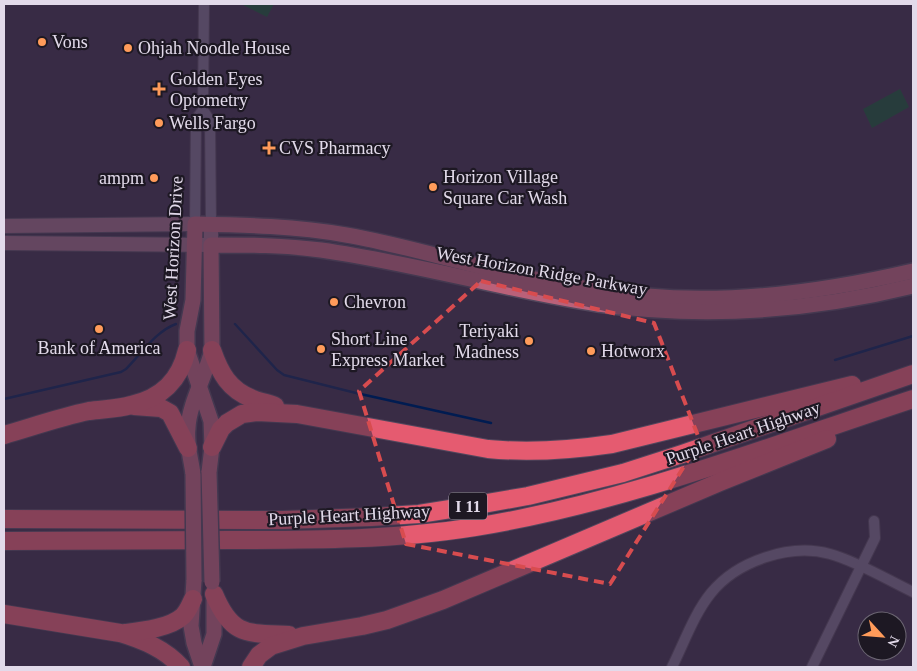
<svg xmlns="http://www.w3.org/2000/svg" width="917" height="671" viewBox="0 0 917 671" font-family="Georgia,serif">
  <rect width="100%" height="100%" fill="#392c45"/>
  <g fill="#135132">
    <path d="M241 4H274L267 17Z"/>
    <path d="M900 89 909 107 872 128 863 109Z"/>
  </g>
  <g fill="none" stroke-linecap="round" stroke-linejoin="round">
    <g stroke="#001c51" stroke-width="2.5">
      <path d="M235 324 277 370 284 375 356 393 491 423"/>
      <path d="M835 360 913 336"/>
      <path d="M4 399 121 372 126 369C141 354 156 331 176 324"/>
    </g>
    <g stroke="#53475d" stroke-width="12">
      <g id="street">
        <path d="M204 4 203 110 210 121 211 224"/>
        <path d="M195 224 196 119 203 110"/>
        <path d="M672 667C684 643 694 614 711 593 737 561 790 543 830 554 856 561 888 580 913 592"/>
        <path d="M812 667 875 538 874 521"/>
      </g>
    </g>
    <g stroke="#53475d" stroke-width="16">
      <g id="secondary">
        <path d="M4 226 195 224"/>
        <path d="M4 243 211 245V224"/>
      </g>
    </g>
    <g stroke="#53475d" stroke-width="18">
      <g id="primary">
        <path d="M209 472 212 447 211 421 187 350V331L193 300 195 224C245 225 296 226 346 235 393 243 440 257 486 268 538 281 593 291 647 296 735 304 827 291 913 271"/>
        <path d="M193 474C191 458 186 444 188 428 189 404 206 375 212 350L211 245C248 245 284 245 321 250 414 263 505 290 598 304 703 319 811 311 913 286"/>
        <path d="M194 580 191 626 194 643 202 667"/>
        <path d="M203 667 214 634V596"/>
      </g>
    </g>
    <g stroke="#53475d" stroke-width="20">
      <g id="highway">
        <path d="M212 350C220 373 229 390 253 399 260 402 268 403 275 406"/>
        <path d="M134 406 161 408 170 413 188 448"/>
        <path d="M4 435C32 427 60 417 89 411 103 409 117 409 131 405 162 398 180 380 187 350"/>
        <path d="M212 447 221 429 227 423 242 414 257 412 297 414 488 449C530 453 571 450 612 444L852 385"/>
        <path d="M4 519 283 520 371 517 419 514 488 503 528 496 623 473 682 454 913 374"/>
        <path d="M4 541C80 541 156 540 232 540 314 540 394 540 475 527 624 503 770 446 913 399"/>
        <path d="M214 594C232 637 247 633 289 635"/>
        <path d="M4 614 120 633C143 640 165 649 181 667"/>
        <path d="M125 633C142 631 170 628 183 616 188 611 190 605 193 599"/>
        <path d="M251 667 259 655 271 646 303 636 362 626 387 620 443 600 720 482 827 439"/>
      </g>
    </g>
    <use href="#street" stroke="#796a87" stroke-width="10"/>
    <use href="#secondary" stroke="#996680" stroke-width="14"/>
    <use href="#primary" stroke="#ba6179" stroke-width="15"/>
    <use href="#highway" stroke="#e55b70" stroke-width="18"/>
    <g stroke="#53475d" stroke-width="18" stroke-linecap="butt">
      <g id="primary-bridge">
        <path d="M209 472 212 582"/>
        <path d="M193 474 194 580"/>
      </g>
    </g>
    <use href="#primary-bridge" stroke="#ba6179" stroke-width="15"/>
  </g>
  <path d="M0 0H917V671H0ZM481 281 654 323 700 441 610 584 406 544 359 391Z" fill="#392c45" fill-opacity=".55" fill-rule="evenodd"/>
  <path fill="none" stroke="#d84c4f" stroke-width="4" stroke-dasharray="10 6" stroke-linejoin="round" d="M481 281 654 323 700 441 610 584 406 544 359 391Z"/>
  <g fill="#ff9b5a" stroke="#1d1823" stroke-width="2">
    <circle cx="42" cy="42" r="5"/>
    <circle cx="128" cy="48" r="5"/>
    <path d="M156.5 81.5h5v5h5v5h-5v5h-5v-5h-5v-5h5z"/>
    <circle cx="159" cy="123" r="5"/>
    <path d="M266.5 140.5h5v5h5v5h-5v5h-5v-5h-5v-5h5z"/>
    <circle cx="154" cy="178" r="5"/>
    <circle cx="433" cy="187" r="5"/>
    <circle cx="334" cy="302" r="5"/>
    <circle cx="99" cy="329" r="5"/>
    <circle cx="529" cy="341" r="5"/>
    <circle cx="321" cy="349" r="5"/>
    <circle cx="591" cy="351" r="5"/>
  </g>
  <g text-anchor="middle" stroke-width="4.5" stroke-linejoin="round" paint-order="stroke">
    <rect fill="#1d1823" stroke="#a7a0ae" stroke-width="1" x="449" y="492.5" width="38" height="27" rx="4"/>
    <g font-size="16" font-weight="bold" fill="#e2daea">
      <text x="468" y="512">I 11</text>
    </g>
    <g font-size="18" fill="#e2daea" stroke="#1d1823" text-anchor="start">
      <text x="52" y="48">Vons</text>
      <text x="138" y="54">Ohjah Noodle House</text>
      <text x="170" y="85">Golden Eyes<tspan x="170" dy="21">Optometry</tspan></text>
      <text x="169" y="129">Wells Fargo</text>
      <text x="279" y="154">CVS Pharmacy</text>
      <text x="443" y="183">Horizon Village<tspan x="443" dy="21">Square Car Wash</tspan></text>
      <text x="144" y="184" text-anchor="end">ampm</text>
      <text x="344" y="308">Chevron</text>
      <text x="519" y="337" text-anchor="end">Teriyaki<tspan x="519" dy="21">Madness</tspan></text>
      <text x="331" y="345">Short Line<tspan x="331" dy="21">Express Market</tspan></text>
      <text x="99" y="354" text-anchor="middle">Bank of America</text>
      <text x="601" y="357">Hotworx</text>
    </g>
    <g font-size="18" fill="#e2daea" stroke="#1d1823">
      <text transform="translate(173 248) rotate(-87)" y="6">West Horizon Drive</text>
      <text transform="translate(542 271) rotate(10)" y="6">West Horizon Ridge Parkway</text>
      <text transform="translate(743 433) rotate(-19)" y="6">Purple Heart Highway</text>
      <text transform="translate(349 515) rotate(-3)" y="6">Purple Heart Highway</text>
    </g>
  </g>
  <rect width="917" height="671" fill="none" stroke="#e2daea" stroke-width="10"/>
  <g transform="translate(882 636) rotate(116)"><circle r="24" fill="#1d1823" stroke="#6c6673"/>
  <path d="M0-4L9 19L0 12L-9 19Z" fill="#ff9b5a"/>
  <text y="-8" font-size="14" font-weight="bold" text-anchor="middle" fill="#e2daea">N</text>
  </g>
</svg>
